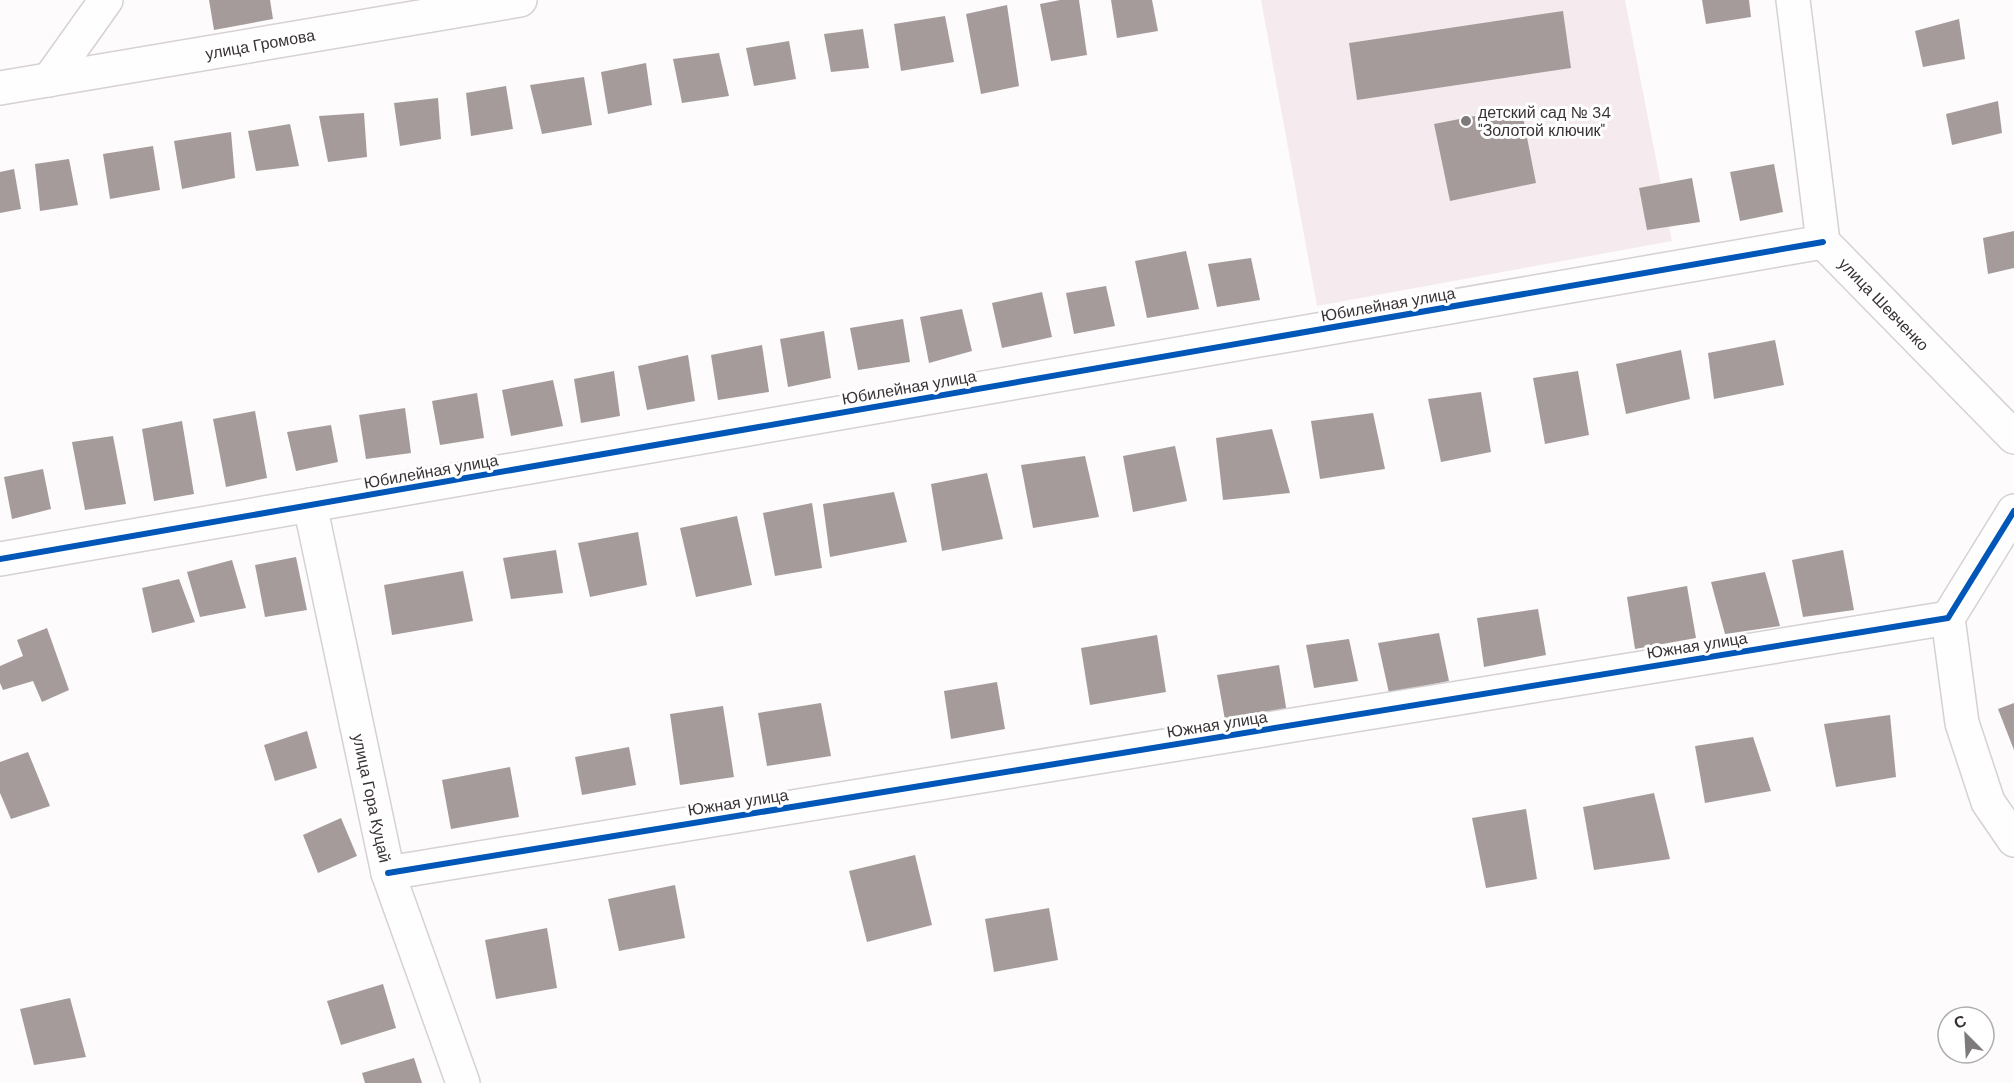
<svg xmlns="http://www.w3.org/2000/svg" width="2014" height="1083" viewBox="0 0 2014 1083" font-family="'DM Sans',sans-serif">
  <rect width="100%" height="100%" fill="#fdfbfc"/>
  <path fill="#f5ebee" d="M1261 0H1625L1672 241 1317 306Z"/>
  <g fill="#a69b9b">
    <path d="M209 0H270L273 19 214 30Z"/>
    <path d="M1060 0H1079L1087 55 1051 61 1040 4Z"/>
    <path d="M1111 0H1152L1158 31 1117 38Z"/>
    <path d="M1702 0H1749L1751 17 1706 24Z"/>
    <path d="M1007 5 1019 86 981 94 966 14Z"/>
    <path d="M1563 11 1571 68 1357 100 1349 43Z"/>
    <path d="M945 16 954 62 901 71 894 24Z"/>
    <path d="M1959 19 1965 59 1923 67 1915 31Z"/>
    <path d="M863 29 869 68 831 72 824 34Z"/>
    <path d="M789 41 796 79 754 86 746 48Z"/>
    <path d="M719 53 729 96 682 103 673 59Z"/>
    <path d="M646 63 652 105 608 114 601 72Z"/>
    <path d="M584 77 592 125 542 134 530 85Z"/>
    <path d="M506 86 513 129 471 136 466 93Z"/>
    <path d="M438 98 441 139 400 146 394 103Z"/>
    <path d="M1998 101 2002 133 1952 145 1946 114Z"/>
    <path d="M1521 107 1536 183 1450 201 1434 124Z"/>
    <path d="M364 113 367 157 328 162 319 116Z"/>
    <path d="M290 124 299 166 256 171 248 131Z"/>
    <path d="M231 132 235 178 182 189 174 141Z"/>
    <path d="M153 146 160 190 110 199 103 154Z"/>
    <path d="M69 159 78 205 40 211 35 164Z"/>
    <path d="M1774 164 1783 212 1740 221 1730 172Z"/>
    <path d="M14 169 21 209 0 213V172Z"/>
    <path d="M1692 178 1700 222 1647 230 1639 188Z"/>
    <path d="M2014 231V268L1988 274 1983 238Z"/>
    <path d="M1186 251 1199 309 1147 318 1135 261Z"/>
    <path d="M1251 258 1260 300 1217 307 1208 264Z"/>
    <path d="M1106 286 1115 326 1074 334 1066 293Z"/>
    <path d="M1042 292 1052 337 1002 348 992 303Z"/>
    <path d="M962 309 972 351 929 363 920 317Z"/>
    <path d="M903 319 910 362 858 370 850 328Z"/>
    <path d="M824 331 831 378 788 387 780 339Z"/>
    <path d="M1775 340 1784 385 1714 399 1708 353Z"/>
    <path d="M762 345 769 392 718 400 711 355Z"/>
    <path d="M1681 350 1690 399 1626 414 1616 364Z"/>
    <path d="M688 355 695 401 647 410 638 366Z"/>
    <path d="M614 371 620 416 581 423 574 379Z"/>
    <path d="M1578 371 1589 435 1545 444 1533 378Z"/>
    <path d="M553 380 563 426 511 436 502 390Z"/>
    <path d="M1481 392 1491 452 1441 462 1428 399Z"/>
    <path d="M477 393 484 438 440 445 432 401Z"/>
    <path d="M405 408 411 453 366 459 359 415Z"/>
    <path d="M255 411 267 478 226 487 213 419Z"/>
    <path d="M1373 413 1385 469 1320 479 1311 421Z"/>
    <path d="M182 421 194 494 154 501 142 429Z"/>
    <path d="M331 425 338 462 296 471 287 432Z"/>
    <path d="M1272 429 1290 493 1223 500 1216 438Z"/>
    <path d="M113 436 126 504 85 510 72 442Z"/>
    <path d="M1175 446 1187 501 1133 512 1123 456Z"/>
    <path d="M1085 456 1099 517 1033 528 1021 465Z"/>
    <path d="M43 469 51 509 12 519 4 477Z"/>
    <path d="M987 473 1003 539 942 551 931 484Z"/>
    <path d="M894 492 907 542 830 557 823 504Z"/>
    <path d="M812 503 822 568 775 576 763 513Z"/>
    <path d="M737 516 752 585 696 597 680 528Z"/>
    <path d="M638 532 647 585 590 597 578 543Z"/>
    <path d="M556 550 563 593 511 599 503 558Z"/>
    <path d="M1843 550 1854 610 1803 617 1792 560Z"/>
    <path d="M296 557 307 610 265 617 255 565Z"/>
    <path d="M232 560 246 608 200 617 187 572Z"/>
    <path d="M463 571 473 621 392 635 384 585Z"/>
    <path d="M1765 572 1780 626 1725 634 1711 582Z"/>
    <path d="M179 579 195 622 152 633 142 588Z"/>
    <path d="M1687 586 1696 638 1635 649 1627 597Z"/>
    <path d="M1538 609 1546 655 1484 667 1477 618Z"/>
    <path d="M47 628 69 690 42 702 33 681 3 690 0 683V666L23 656 17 640Z"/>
    <path d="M1439 633 1449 681 1389 693 1378 643Z"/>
    <path d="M1157 635 1166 692 1090 705 1081 648Z"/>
    <path d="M1349 639 1358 681 1314 688 1306 645Z"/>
    <path d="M1279 665 1287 713 1225 720 1217 675Z"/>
    <path d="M997 682 1005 729 951 739 944 691Z"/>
    <path d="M821 703 831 756 767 766 758 713Z"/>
    <path d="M2014 703V750L1998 709Z"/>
    <path d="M723 706 734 777 680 785 670 714Z"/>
    <path d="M1890 715 1896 777 1836 787 1824 724Z"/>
    <path d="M307 731 317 768 275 781 264 745Z"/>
    <path d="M1753 737 1771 791 1705 803 1695 746Z"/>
    <path d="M629 747 636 785 582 795 575 757Z"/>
    <path d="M28 752 50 806 11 819 0 793V762Z"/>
    <path d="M510 767 519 817 451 829 442 780Z"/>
    <path d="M1654 793 1670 859 1594 870 1583 807Z"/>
    <path d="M1526 809 1537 879 1486 888 1472 818Z"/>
    <path d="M341 818 357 856 318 873 303 835Z"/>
    <path d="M915 855 932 925 867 942 849 871Z"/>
    <path d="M675 885 685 938 619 951 608 899Z"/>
    <path d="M1049 908 1058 960 994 972 985 919Z"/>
    <path d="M547 928 557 988 496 999 485 940Z"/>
    <path d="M383 984 396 1028 341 1045 327 1001Z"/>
    <path d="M70 998 86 1057 34 1065 20 1009Z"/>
    <path d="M414 1058 422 1083H365L362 1073Z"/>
  </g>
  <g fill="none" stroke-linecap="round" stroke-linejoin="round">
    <g stroke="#d6d1d3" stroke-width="36">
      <g id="minor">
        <path d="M1793 0 1823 242 2014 437"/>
        <path d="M49 80 106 0"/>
        <path d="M0 88 520 0"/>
        <path d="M310 505 388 873 463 1083"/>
        <path d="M0 559 1823 242"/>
        <path d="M1948 618 1962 723 1988 802 2014 840"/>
        <path d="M388 873 1948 618 2014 511"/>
      </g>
    </g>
    <use href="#minor" stroke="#fffeff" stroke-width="33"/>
    <g stroke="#fff" stroke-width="10">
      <g id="cycleway">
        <path d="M0 559 1823 242"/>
        <path d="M388 873 1948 618 2014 511"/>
      </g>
    </g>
    <use href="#cycleway" stroke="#0057b8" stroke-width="6"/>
  </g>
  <circle fill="#7e797b" stroke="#fff" stroke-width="2" cx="1466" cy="121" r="6"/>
  <g text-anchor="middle" stroke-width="6" stroke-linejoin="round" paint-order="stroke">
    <g font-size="16" fill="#3a3336" stroke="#fff">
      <text transform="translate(260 44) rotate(-10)" y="6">улица Громова</text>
      <text transform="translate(1388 304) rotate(-10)" y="6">Юбилейная улица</text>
      <text transform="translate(1884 304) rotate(46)" y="6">улица Шевченко</text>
      <text transform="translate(909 387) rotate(-10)" y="6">Юбилейная улица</text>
      <text transform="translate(431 471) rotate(-10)" y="6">Юбилейная улица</text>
      <text transform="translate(1697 645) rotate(-9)" y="6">Южная улица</text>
      <text transform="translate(1217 724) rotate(-9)" y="6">Южная улица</text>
      <text transform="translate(372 798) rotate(78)" y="6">улица Гора Куцай</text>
      <text transform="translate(738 802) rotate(-9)" y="6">Южная улица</text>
    </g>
    <g font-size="16" fill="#3a3336" stroke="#fff" text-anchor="start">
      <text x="1478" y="118">детский сад № 34<tspan x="1478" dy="18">"Золотой ключик"</tspan></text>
    </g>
  </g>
  <g transform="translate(1966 1035) rotate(336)"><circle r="28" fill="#ffffff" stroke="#b0adaf" stroke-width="1.5"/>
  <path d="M0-4.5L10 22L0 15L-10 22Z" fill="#7e797b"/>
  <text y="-9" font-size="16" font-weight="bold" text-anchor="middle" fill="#3a3336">С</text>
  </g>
</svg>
